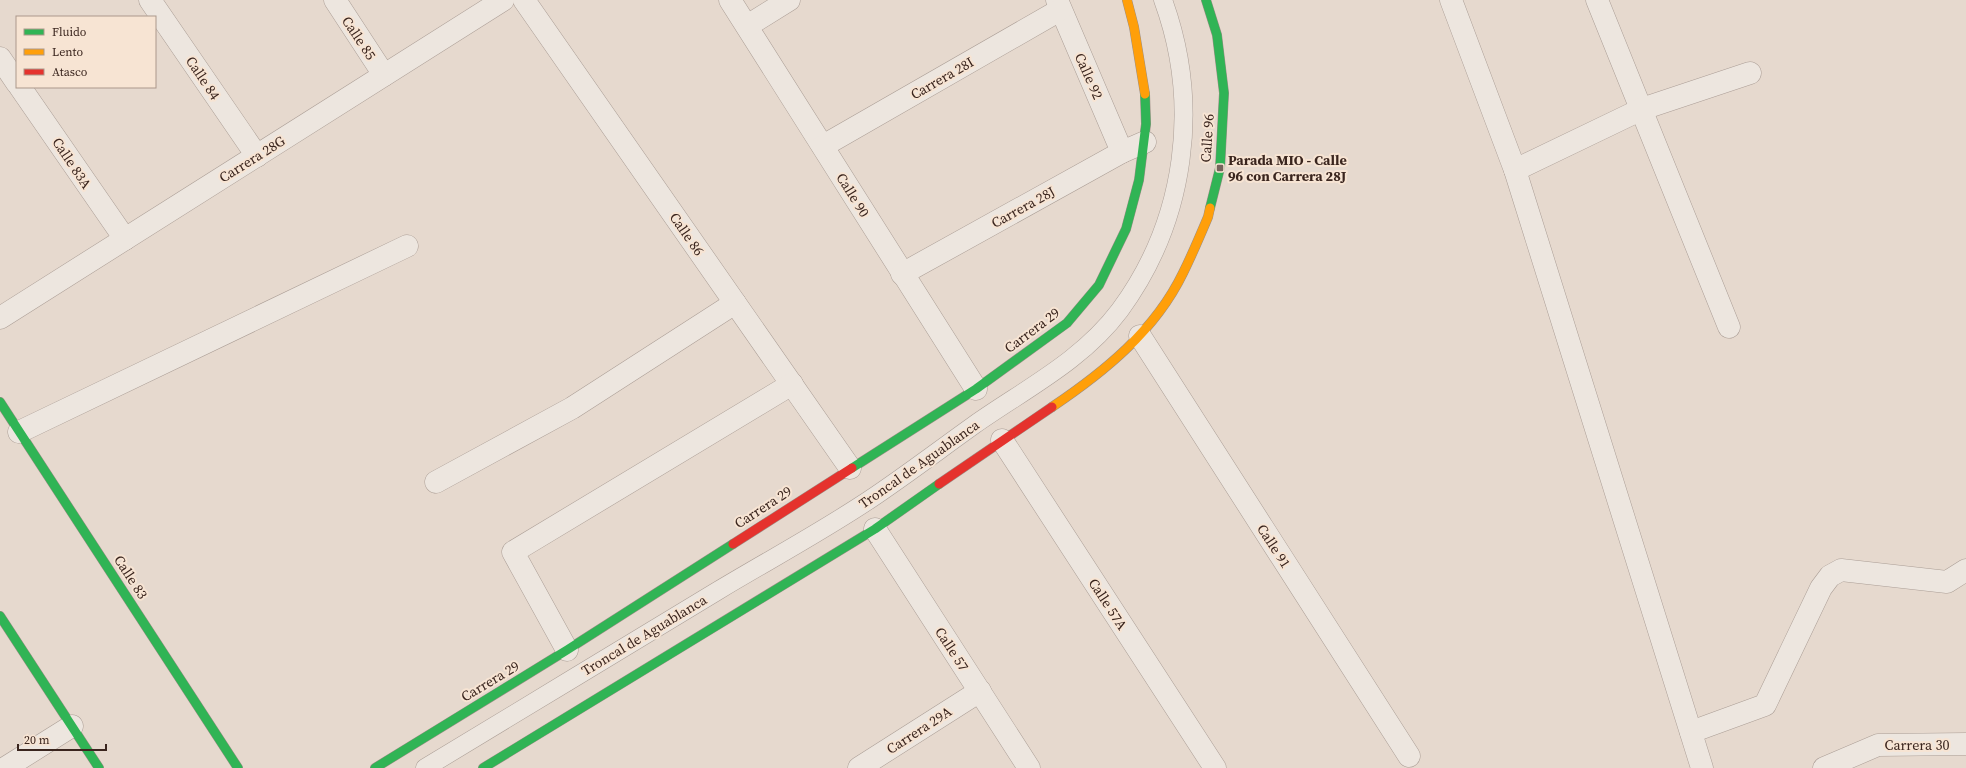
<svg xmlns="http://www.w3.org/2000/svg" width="1966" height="768" viewBox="0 0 1966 768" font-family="'Source Serif 4',serif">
  <rect width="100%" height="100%" fill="#e6d9ce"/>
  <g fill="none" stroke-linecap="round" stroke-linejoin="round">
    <g stroke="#ab9e96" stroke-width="19">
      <path id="lane" d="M425 768C523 709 621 649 719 590 769 560 821 532 869 500 905 476 939 450 974 425 1025 389 1082 361 1120 310 1186 220 1201 104 1163 0"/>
    </g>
    <g stroke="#ab9e96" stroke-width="23">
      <g id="street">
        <path d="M150 0 257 156"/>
        <path d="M335 0 384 75"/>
        <path d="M524 0 850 468"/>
        <path d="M730 0 976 389"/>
        <path d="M1057 0 1122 152"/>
        <path d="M1451 0 1515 170 1702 768"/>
        <path d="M1597 0 1729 327"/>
        <path d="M747 26 789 0"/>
        <path d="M0 58 17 83"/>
        <path d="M20 87 125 239"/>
        <path d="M823 146 1060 10"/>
        <path d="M1515 170 1642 109 1750 73"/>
        <path d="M902 274 1122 152 1145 142"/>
        <path d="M0 318 503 0"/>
        <path d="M1140 336 1409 756"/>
        <path d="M19 432 407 246"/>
        <path d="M1002 440 1215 768"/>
        <path d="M436 482 572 408 735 303"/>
        <path d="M875 529 1029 768"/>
        <path d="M567 650 513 552 792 384"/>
        <path d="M1691 732 1765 705 1821 588 1830 576 1841 570 1947 582 1966 570"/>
        <path d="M5 768 72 726"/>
        <path d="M859 768 980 691"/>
        <path d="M1824 768 1878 745 1966 744"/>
      </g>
    </g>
    <g stroke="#9b8e86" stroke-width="10">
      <g id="fast">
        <path d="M1206 0 1217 35 1224 93 1220 168 1210 208"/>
        <path d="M0 402 238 768"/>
        <path d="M852 468 976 389 1067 323 1099 285 1126 229 1139 180 1146 124 1145 94"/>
        <path d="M0 616 99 768"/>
        <path d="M375 768 567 650 733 544"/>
        <path d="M483 768 875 529 939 484"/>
      </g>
    </g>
    <g stroke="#9b8e86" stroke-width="10">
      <g id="slow">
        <path d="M1127 0 1134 27 1145 94"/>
        <path d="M1052 407C1104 372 1155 331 1183 273 1192 255 1200 236 1208 217L1210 208"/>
      </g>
    </g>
    <g stroke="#9b8e86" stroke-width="10">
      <g id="jam">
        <path d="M939 484 1052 407"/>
        <path d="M733 544 852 468"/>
      </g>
    </g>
    <use href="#lane" stroke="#ede6df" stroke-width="18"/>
    <use href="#street" stroke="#ede6df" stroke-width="22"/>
    <use href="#fast" stroke="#30b455" stroke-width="9"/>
    <use href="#slow" stroke="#ff9f0a" stroke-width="9"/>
    <use href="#jam" stroke="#e5322d" stroke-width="9"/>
  </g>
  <rect fill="#76645c" stroke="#f7e4d3" stroke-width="1.5" x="1216" y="164" width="8" height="8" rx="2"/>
  <g text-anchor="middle" stroke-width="4" stroke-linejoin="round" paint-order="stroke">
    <g font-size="14" fill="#3a251e" stroke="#f7e4d3">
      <text transform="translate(359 38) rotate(56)" y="5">Calle 85</text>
      <text transform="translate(1089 76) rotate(66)" y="5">Calle 92</text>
      <text transform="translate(203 78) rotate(56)" y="5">Calle 84</text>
      <text transform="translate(942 78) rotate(-30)" y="5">Carrera 28I</text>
      <text transform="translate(1207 138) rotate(-86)" y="5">Calle 96</text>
      <text transform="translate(252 159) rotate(-32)" y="5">Carrera 28G</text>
      <text transform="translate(72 163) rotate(56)" y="5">Calle 83A</text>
      <text transform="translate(853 195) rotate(58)" y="5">Calle 90</text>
      <text transform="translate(1023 207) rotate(-29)" y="5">Carrera 28J</text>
      <text transform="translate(687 234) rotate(55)" y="5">Calle 86</text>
      <text transform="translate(1032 330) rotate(-37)" y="5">Carrera 29</text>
      <text transform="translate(919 464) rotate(-35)" y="5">Troncal de Aguablanca</text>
      <text transform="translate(763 507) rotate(-33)" y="5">Carrera 29</text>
      <text transform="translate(1274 546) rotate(57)" y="5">Calle 91</text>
      <text transform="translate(131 577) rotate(57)" y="5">Calle 83</text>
      <text transform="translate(1108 604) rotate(57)" y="5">Calle 57A</text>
      <text transform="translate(644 635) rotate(-31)" y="5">Troncal de Aguablanca</text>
      <text transform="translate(952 649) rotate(57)" y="5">Calle 57</text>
      <text transform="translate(490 681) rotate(-31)" y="5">Carrera 29</text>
      <text transform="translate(919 730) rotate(-33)" y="5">Carrera 29A</text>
      <text x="1917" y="750">Carrera 30</text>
    </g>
    <g font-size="14" font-weight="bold" fill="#3a251e" stroke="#f7e4d3" text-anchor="start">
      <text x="1228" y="165">Parada MIO - Calle<tspan x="1228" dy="16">96 con Carrera 28J</tspan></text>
    </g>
  </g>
  <rect x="16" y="16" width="140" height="72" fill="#f7e4d3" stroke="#ab988b"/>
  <rect x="24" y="29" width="20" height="6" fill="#30b455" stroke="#ab988b"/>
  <text x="52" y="36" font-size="12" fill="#3a251e">Fluido</text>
  <rect x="24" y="49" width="20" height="6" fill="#ff9f0a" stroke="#ab988b"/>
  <text x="52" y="56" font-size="12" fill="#3a251e">Lento</text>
  <rect x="24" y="69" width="20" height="6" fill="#e5322d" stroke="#ab988b"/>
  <text x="52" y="76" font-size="12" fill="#3a251e">Atasco</text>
  <path d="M18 744v6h88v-6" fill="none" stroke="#3a251e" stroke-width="2"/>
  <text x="24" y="744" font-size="12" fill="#3a251e" stroke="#f7e4d3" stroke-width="3" paint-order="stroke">20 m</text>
</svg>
